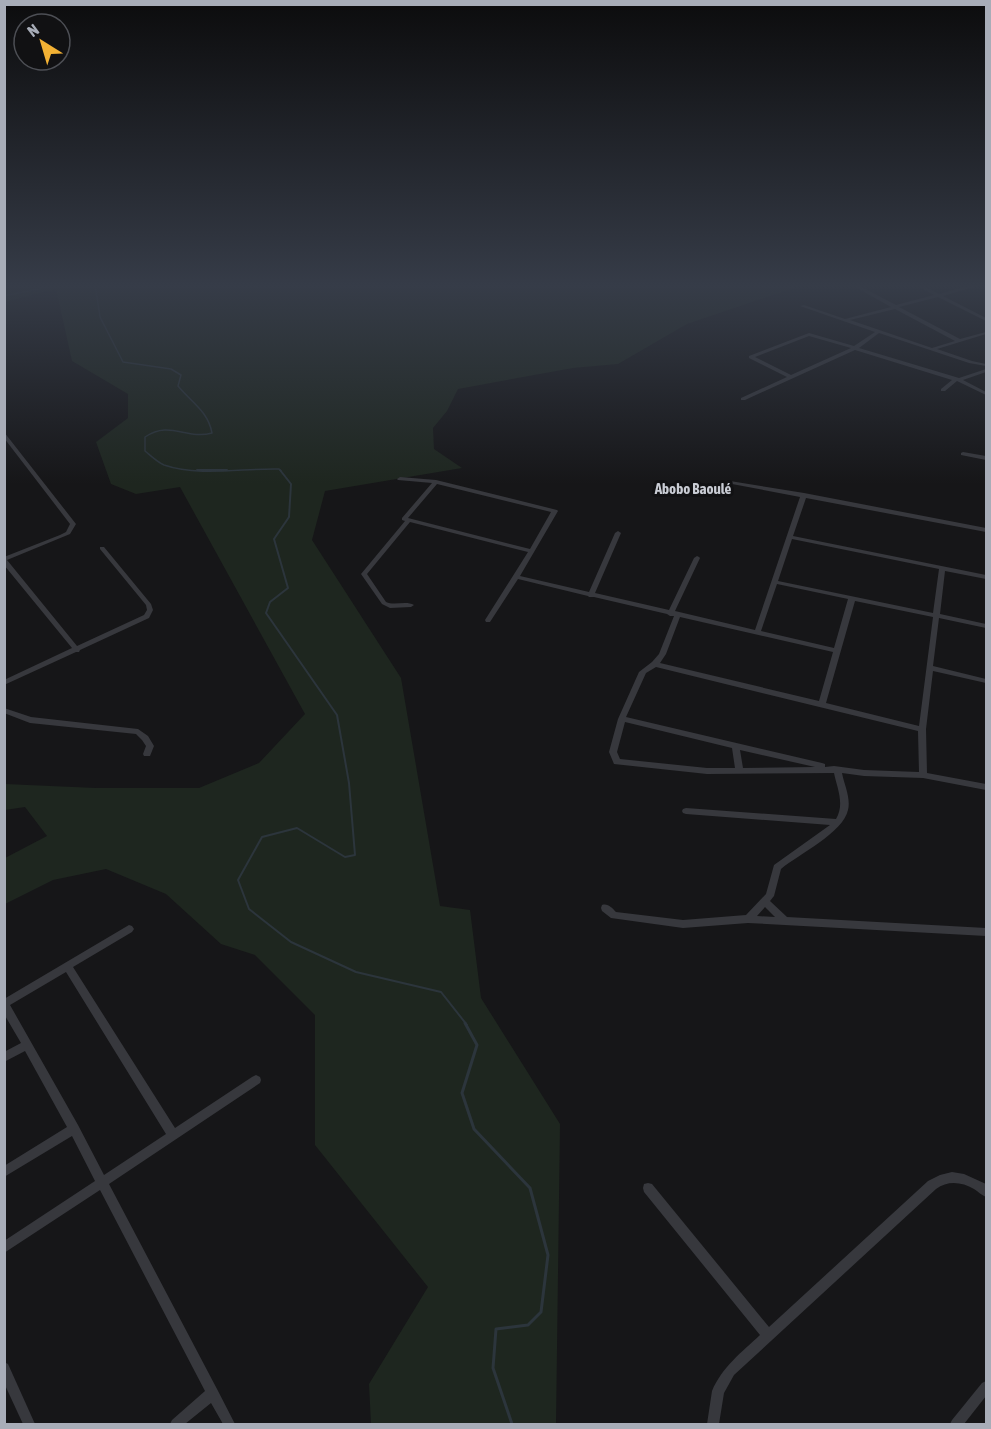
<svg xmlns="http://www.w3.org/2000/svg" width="991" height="1429" viewBox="0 0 991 1429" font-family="'Asap Condensed',sans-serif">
  <rect width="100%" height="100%" fill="#161618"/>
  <path fill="#1e261f" d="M806 284 687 324 618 364 573 368 458 389 447 411 433 428 434 449 462 468 325 491 312 540 401 678 440 906 470 910 481 998 560 1124 556 1424H371L369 1384 428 1287 315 1145V1015L255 955 221 944 166 894 106 869 53 880 5 904V858L47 836 25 807 5 810V784L96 788H199L259 763 305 714 180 487 136 494 111 484 96 442 128 418V394L72 361 56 289 5 302 4 285Z"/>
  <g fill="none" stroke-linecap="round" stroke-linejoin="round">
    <g stroke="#2c353c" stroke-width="1.5">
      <path d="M95 284 100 317 123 362 171 369 181 375 178 386C191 402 208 411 212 433 186 440 170 420 145 437V451C151 456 157 462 164 465 199 477 243 468 279 469L281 471"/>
      <path d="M4 296 62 284"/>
    </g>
    <g stroke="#2c353c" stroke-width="2">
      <path d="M197 470H227"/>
      <path d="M280 470 291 484 289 517 274 539 288 588 270 602 266 613 337 715 349 783 355 855 345 857 297 828 262 837 238 880 249 909 291 942 356 972 441 992 467 1025"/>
    </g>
    <path stroke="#2c353c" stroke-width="3" d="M465 1023 477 1045 462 1093 474 1129 530 1188 548 1255 541 1312 528 1325 496 1329 493 1368 512 1424"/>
    <g fill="#37383d" fill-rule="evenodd">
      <path d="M850 284H856L896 305 934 295 914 284H920L939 294 975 284H984L943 296 986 318V321L938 297 899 307 960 339 986 332V334L937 349 972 361 986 364V366L969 363 879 333 859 348 959 378 986 369V372L963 380 986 392V395L957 381 945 391H941V389L952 380 855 350 745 400H741V398L787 377 749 358V356L809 333 854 346 875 332 800 306 804 305 845 319 891 307ZM895 309 955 341 932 348 850 320ZM809 336 851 348 791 375 755 357Z"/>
      <path d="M4 432 76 524 70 534 7 560 77 646 144 615 147 610 146 605 100 549V547H104L151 604 153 610 149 618 80 650 79 652H76L4 685V680L72 648 4 565V557L60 535 66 532 70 524 4 438Z"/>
      <path d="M963 452 986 456V460L961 455V453Z"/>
      <path d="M400 477 436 480 557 510 558 511 520 576 589 592 615 533 618 531 621 533 595 593 669 610 694 558 697 556 699 557 700 558 675 611 755 630 800 497 732 484 730 483V481L804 493 986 528V532L806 498 793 536 986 575V579L945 571 940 614 986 624V628L939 618 933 666 986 679V683L933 671 926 729 927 773 986 784V790L923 778 864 776 842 773C844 784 851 798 848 810 843 833 799 854 781 869L774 896 770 901 787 917 986 928V936L748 923 683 928 611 918 602 911 601 908 602 905C608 903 612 908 616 912L683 920 746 915 766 894 774 865 830 825 686 814 683 813 682 811 683 809 686 808 836 819C845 804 837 788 834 773L707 774 614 764 609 752 618 719 639 672 652 662 659 654 674 616H670L667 614 594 597H589L588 596 518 579 490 622H486L485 620 528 552 410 522 367 574 386 602C395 606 406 600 414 605L411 607 390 608 382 604 361 574 405 521 402 520V518L432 483 398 480 397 479ZM437 484 551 512 530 549 408 518ZM792 539 939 569 933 613 778 581ZM777 584 848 599 834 648 761 631ZM855 601 933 617 919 726 826 703ZM680 617 833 652 819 701 660 663 666 654ZM656 667 918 731 919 772 864 770 834 766 825 767V764L822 763 626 717 646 673ZM625 722 732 748 735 768H707L620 759 617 752ZM740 750 815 767 743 768ZM765 907 775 917 757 916Z"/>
      <path d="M4 708 31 717 138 729 148 736 154 746 150 756H144L143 754 146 746 142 740 136 734 30 723 4 713Z"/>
      <path d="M129 925 132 926 134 929 132 932 73 967 175 1128 252 1077 256 1075 260 1077 261 1080 260 1083 109 1184 217 1389 235 1424H223L211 1403 185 1424H170L172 1420 205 1391 100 1190 4 1253V1241L95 1181 72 1136 4 1177V1166L67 1127 25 1051 4 1062V1052L21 1043 4 1014V999ZM66 972 166 1134 104 1175 78 1125 10 1005Z"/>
      <path d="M952 1172 964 1174 986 1184V1197C981 1195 979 1192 974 1189 962 1182 948 1180 936 1189L734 1375 724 1393 719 1424H707L712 1391C722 1367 742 1352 760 1335L644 1192 643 1188 644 1184 648 1183 652 1184 769 1327 928 1181 940 1175Z"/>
      <path d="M4 1362 8 1364 35 1424H23L4 1383Z"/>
      <path d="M986 1381V1396L964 1424H950L952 1420 982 1383Z"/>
    </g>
  </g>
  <linearGradient id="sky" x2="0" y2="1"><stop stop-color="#0c0c0d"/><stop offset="0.59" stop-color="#363c48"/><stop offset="1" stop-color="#363c48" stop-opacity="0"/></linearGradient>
  <rect width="991" height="484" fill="url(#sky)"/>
  <g text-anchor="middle" stroke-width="6" stroke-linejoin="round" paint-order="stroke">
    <g font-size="15" font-weight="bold" fill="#c9ccd4" stroke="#111113">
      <text x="693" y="494">Abobo Baoulé</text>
    </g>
  </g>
  <rect width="991" height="1429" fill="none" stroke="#a8adb8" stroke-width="12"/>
  <g transform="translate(42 42) rotate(323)"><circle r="28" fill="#111113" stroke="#4d4f55" stroke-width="1.5"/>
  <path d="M0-4.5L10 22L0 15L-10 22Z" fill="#f2b134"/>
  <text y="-9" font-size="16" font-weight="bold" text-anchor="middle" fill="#a8adb8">N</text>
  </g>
</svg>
